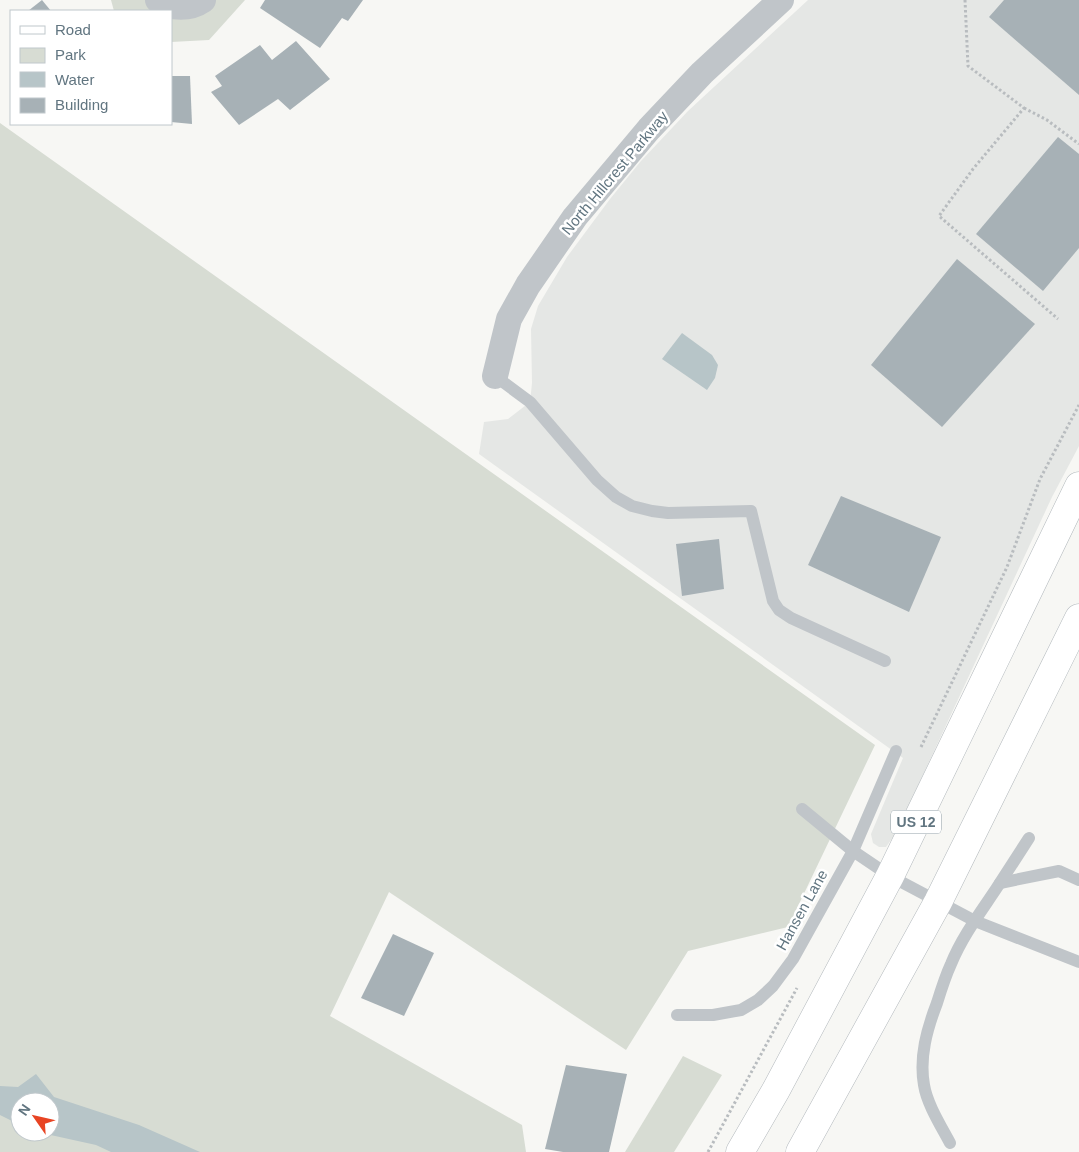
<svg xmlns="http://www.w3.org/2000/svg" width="1079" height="1152" viewBox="0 0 1079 1152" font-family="Helvetica,sans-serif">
  <rect width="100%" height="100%" fill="#f7f7f4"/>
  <path fill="#e5e7e5" d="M808 0H1079V446L1052 497 896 833 886 847H879L873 843 871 834 903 758 479 454 484 422 508 419 530 402 532 383 531 329 538 306 567 257 610 199 641 161 688 111Z"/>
  <g fill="#d7dcd3" fill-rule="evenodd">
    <path d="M111 0H245L209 40 171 42V11H114Z"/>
    <path d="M0 123 875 745 788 927 688 951 626 1050 389 892 330 1016 522 1125 526 1152H0ZM20 1102H50V1132H20Z"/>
    <path d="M683 1056 722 1075 674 1152H625Z"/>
  </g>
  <g fill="#b7c5c8">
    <path d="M682 333 712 355 718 365 715 378 707 390 662 359Z"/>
    <path d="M36 1074 54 1097 139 1125 200 1152H111L96 1145 37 1132H50V1102H20V1125L0 1115V1086L18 1087Z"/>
  </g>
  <g fill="#a7b1b6">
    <path d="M42 0 51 11H28Z"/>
    <path d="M265 0H363L348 21 342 18 320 48 260 8Z"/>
    <path d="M1004 0H1079V95L989 17Z"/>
    <path d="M296 41 330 79 290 110 278 99 239 125 211 92 222 86 215 76 260 45 272 60Z"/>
    <path d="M171 76H190L192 124 171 122Z"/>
    <path d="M1058 137 1079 154V248L1043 291 976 234Z"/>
    <path d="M957 259 1035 324 942 427 871 365Z"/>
    <path d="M841 496 941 537 909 612 808 565Z"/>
    <path d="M719 539 724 589 682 596 676 544Z"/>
    <path d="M393 934 434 953 404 1016 361 998Z"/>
    <path d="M566 1065 627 1074 609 1152H563L545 1149Z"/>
  </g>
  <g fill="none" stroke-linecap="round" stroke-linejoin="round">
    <g stroke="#b3b9bd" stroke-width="29">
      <g id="primary">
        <path d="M740 1152 776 1090 890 876 1079 486"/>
        <path d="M800 1152 938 902 1079 618"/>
      </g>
    </g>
    <g stroke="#b8bcbf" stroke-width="3" stroke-dasharray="2.5 2.5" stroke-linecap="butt">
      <path d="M965 0 968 66 1024 108 973 169 939 216 1058 319"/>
      <path d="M1024 108 1047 120 1079 144"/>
      <path d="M921 747 1007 567 1040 479 1079 405"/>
      <path d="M708 1152 797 988"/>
    </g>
    <g stroke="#c0c5c9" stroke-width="12">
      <path d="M495 376 530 402 597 480 616 497 632 506 652 511 668 513 751 511 773 601 779 610 791 618 885 661"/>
      <path d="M802 809 853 851 890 876 975 921 1079 962"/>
      <path d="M1000 883 1059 871 1079 880"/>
      <path d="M677 1015H713L741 1010 758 1000 773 986 793 959 853 851 896 751"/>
      <path d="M950 1143C941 1126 927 1104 924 1085 919 1057 927 1029 937 1003 941 990 945 977 951 964 962 937 980 913 996 889 1007 872 1018 855 1029 838"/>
    </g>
    <g stroke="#c0c5c9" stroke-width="26">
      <path d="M158 0C172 9 190 9 203 0"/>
      <path d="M495 376 509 319 528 285 575 217 649 129 702 73 781 0"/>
    </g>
    <use href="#primary" stroke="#fff" stroke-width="28"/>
  </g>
  <g text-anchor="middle" stroke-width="5" stroke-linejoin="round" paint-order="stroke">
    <rect fill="#fff" stroke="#909ea6" stroke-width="1" x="891" y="810.5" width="50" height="23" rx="4"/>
    <g font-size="14" font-weight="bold" fill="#617580">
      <text x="916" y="827">US 12</text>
    </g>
    <g font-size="15" fill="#617580" stroke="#fff">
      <text transform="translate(615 173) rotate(-50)" y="5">North Hillcrest Parkway</text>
      <text transform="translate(802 910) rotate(-61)" y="5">Hansen Lane</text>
    </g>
  </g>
  <rect x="10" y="10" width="162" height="115" fill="#ffffff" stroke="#c0c8cc"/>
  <rect x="20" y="26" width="25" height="8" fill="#ffffff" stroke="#c0c8cc"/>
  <text x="55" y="35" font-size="15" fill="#617580">Road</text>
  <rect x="20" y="48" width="25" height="15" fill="#d7dcd3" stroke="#c0c8cc"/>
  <text x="55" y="60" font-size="15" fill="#617580">Park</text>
  <rect x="20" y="72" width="25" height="15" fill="#b7c5c8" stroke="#c0c8cc"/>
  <text x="55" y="85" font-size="15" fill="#617580">Water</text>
  <rect x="20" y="98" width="25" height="15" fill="#a7b1b6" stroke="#c0c8cc"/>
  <text x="55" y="110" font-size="15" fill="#617580">Building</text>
  <g transform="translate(35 1117) rotate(304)"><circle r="24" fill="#ffffff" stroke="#c0c8cc"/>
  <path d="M0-4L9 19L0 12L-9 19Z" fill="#e84423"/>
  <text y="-8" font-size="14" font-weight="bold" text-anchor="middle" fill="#617580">N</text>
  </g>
</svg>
